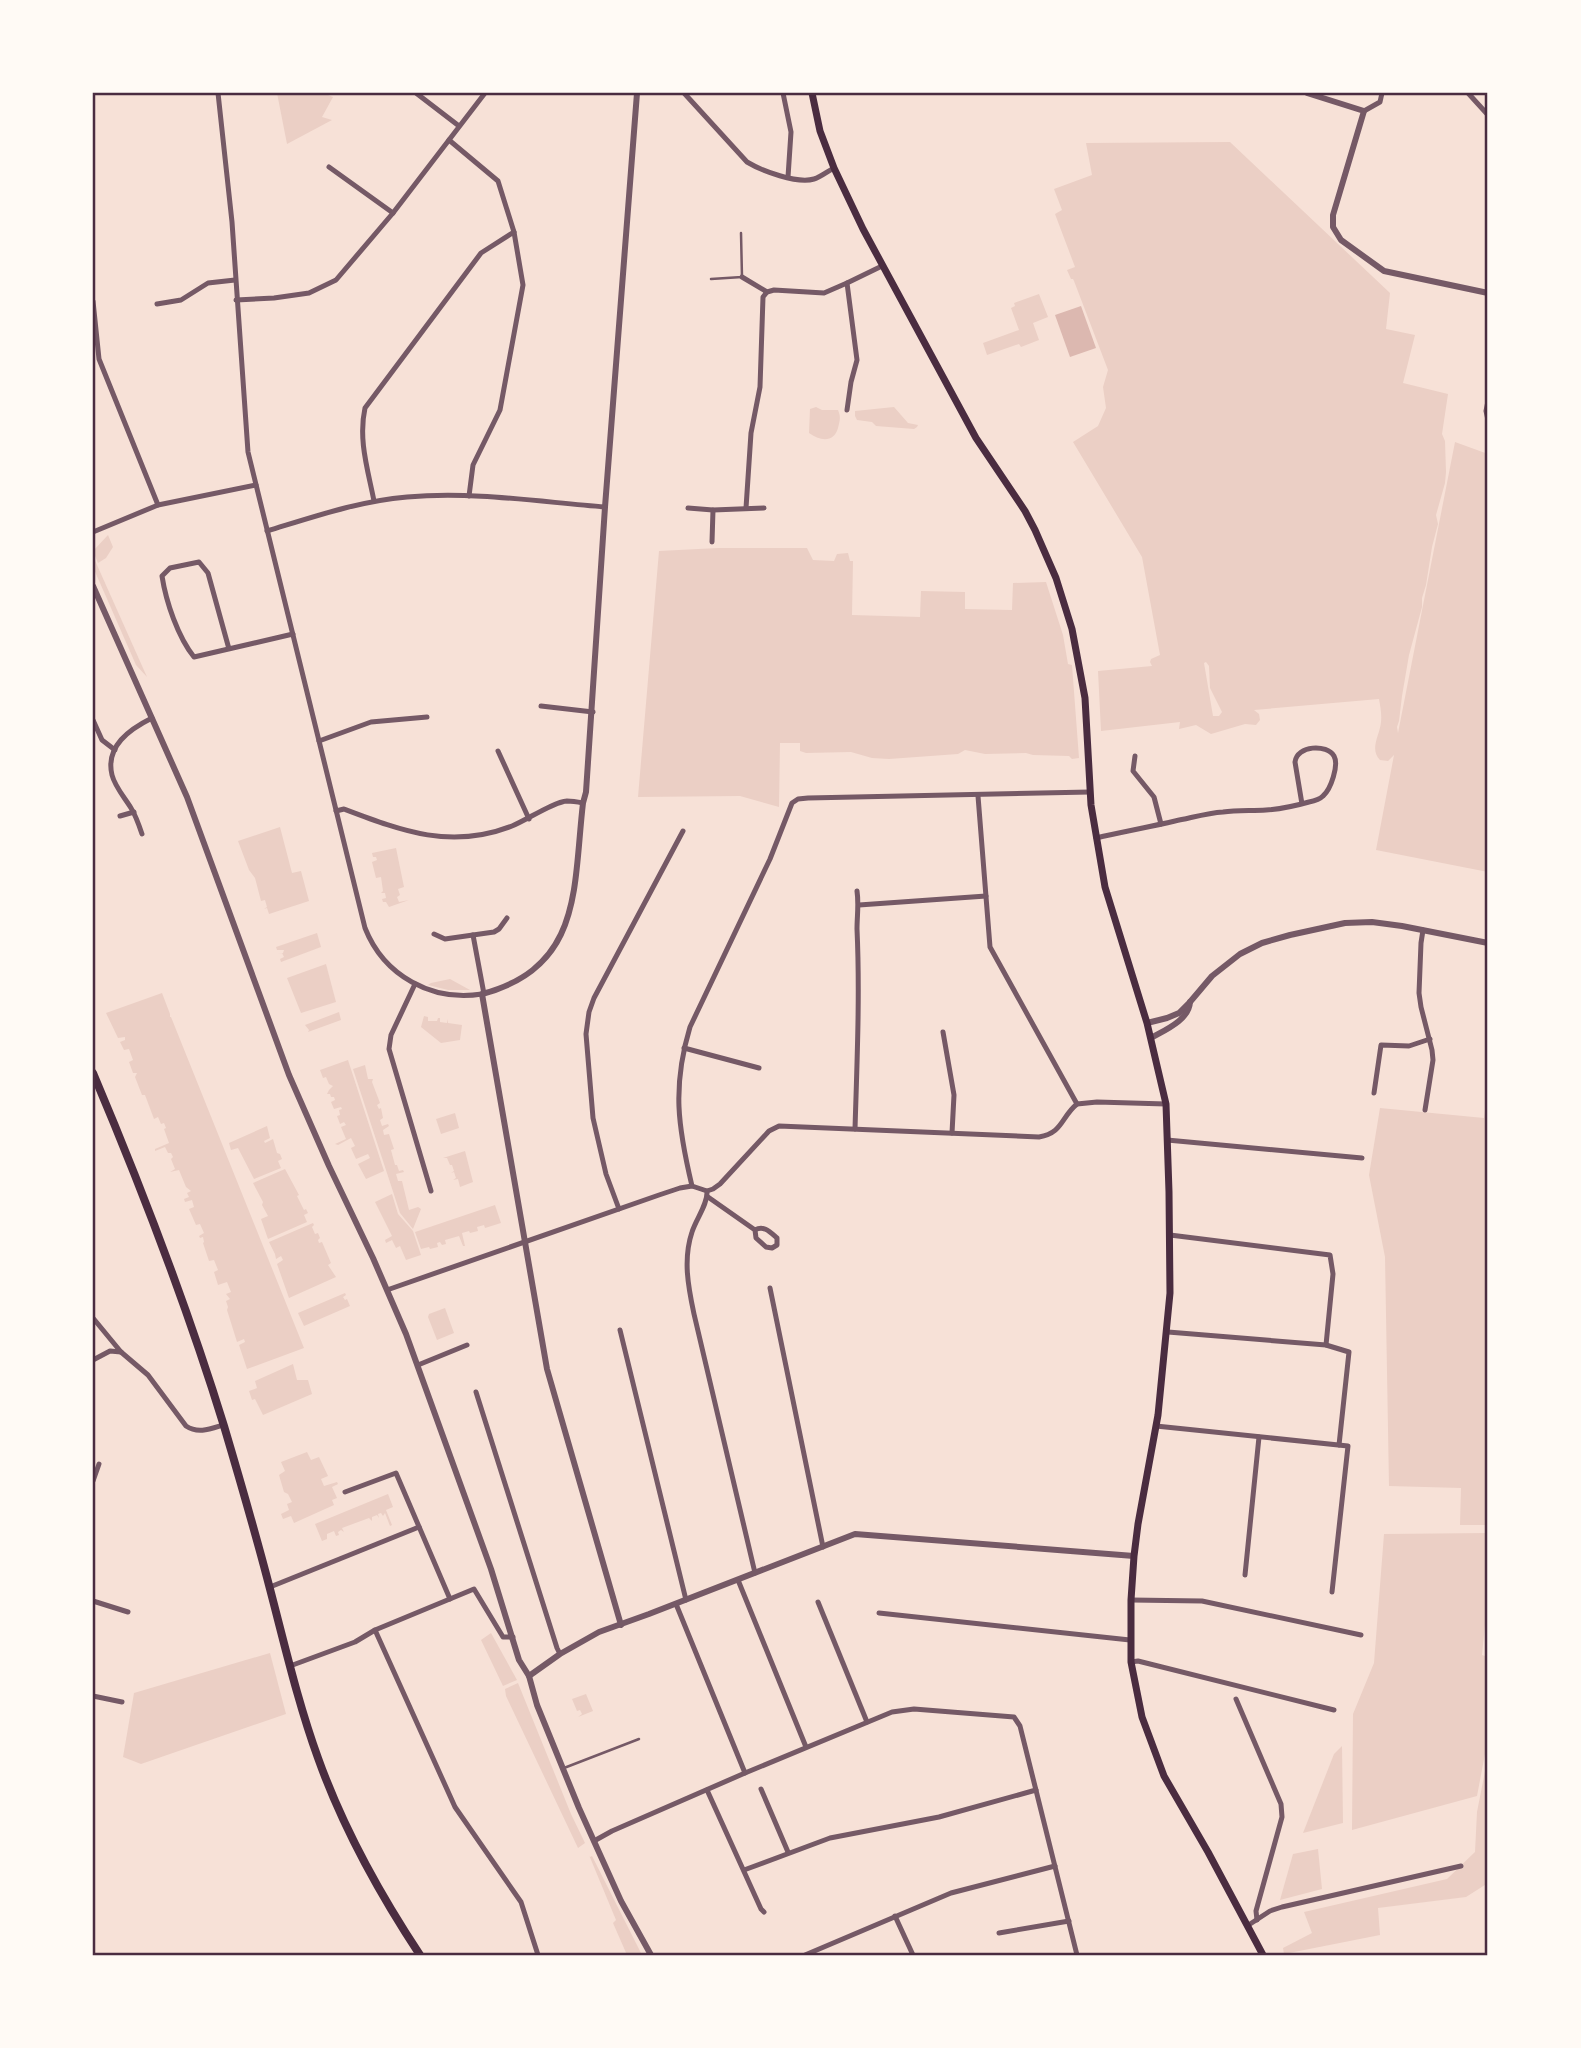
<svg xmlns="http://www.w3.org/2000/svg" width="1581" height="2048" viewBox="0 0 1581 2048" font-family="Jost,sans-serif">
  <rect width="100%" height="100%" fill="#f7e1d7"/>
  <g fill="#ebcfc5" fill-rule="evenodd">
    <path d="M277 93H323L333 97 322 117 332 120 287 144Z"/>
    <path d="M1230 142 1390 293 1386 329 1415 335 1403 383 1448 394 1442 434 1445 441 1446 472 1445 483 1436 515 1438 524 1432 547 1426 585 1422 598V607L1409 655 1402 696 1399 721 1397 727 1398 733 1455 442 1488 454V872L1376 850 1394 755 1388 761 1380 760C1369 749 1380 735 1381 722 1382 714 1380 705 1379 699L1254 710 1259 714 1260 720 1256 725 1245 724 1211 734 1196 725 1179 729 1180 722 1101 731 1098 671 1152 666 1150 662 1151 659 1160 655 1142 557 1073 442 1098 426 1106 408 1103 387 1108 370 1074 281 1073 279H1071L1067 270 1075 267 1055 214 1062 210 1054 189 1092 175 1086 143ZM1206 662 1209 666 1210 688 1222 712 1219 716H1213L1204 663Z"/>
    <path d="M1039 294 1048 317 1033 323 1039 340 1021 347 1019 344 987 355 983 343 1019 330 1011 308 1015 306 1014 303Z"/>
    <path d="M816 407 822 410H838C841 417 840 420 838 428 834 443 820 441 809 433L810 409Z"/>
    <path d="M894 407 908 423 918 425 917 427 914 429 876 426 872 422 857 420 855 416V411Z"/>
    <path d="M108 535 113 547 106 558 98 563 93 551Z"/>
    <path d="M718 548H807L813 560 834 561 837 554 848 553 850 561H853L852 615 920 617 921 591 965 592V609L1012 610 1013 583 1046 582 1063 635 1068 664 1072 665 1079 758 1072 759 1069 756 1033 755 1026 753 985 754 965 750 958 754 889 759 872 758 851 752 806 753 800 751V743H780L779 807 740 796 638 797 659 551Z"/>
    <path d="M93 556 147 677 136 665 93 567Z"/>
    <path d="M280 827 292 873 301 871 309 901 269 914 267 908 264 909 267 907 265 900 261 901 255 878 249 870 238 841Z"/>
    <path d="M396 848 404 887 398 889 400 895 397 897 399 902 409 900 389 907 386 902H383L382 899 386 898 385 893H381L383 891 381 877 376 878 372 862 377 860 376 857H373L372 853Z"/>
    <path d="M317 933 321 947 281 962 280 959 284 957 282 953 278 954 283 953 284 950H277L276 947Z"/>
    <path d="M326 964 336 1002 301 1013 287 978Z"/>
    <path d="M450 979 470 990H448L428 985 431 983Z"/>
    <path d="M162 993 170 1014V1017H171L304 1348 247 1369 239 1345 245 1342 244 1339 237 1342 227 1310 228 1307 226 1301 230 1299 226 1294 231 1292 227 1282 218 1285 214 1272 218 1270 214 1260 209 1261 203 1243 204 1242 203 1237 200 1238 199 1236 204 1233 200 1224 196 1225 189 1209 194 1207 192 1200 185 1202 184 1199 189 1197 187 1193 191 1191 186 1187 179 1170 170 1172 175 1169 171 1159 173 1157 171 1153H168L165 1147 155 1151V1149L169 1143 164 1129 166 1128 164 1123 161 1124 158 1117 154 1119 145 1095H142L135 1077 137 1073H133L129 1062 133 1060 129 1049 124 1050 120 1042 125 1040V1037L118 1038 106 1013Z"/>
    <path d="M339 1012 341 1020 308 1032 309 1030 305 1025Z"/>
    <path d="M424 1016 428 1017V1021H437L438 1018H440V1022L447 1023 448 1019V1023L462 1025 460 1040 441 1043 421 1027Z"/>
    <path d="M348 1060 384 1171 366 1179 358 1164 370 1158 368 1154 356 1159 351 1148 355 1146 351 1138 338 1145 335 1144 346 1139 341 1127 346 1125 344 1122 340 1124 337 1116 340 1115 339 1110 342 1109 341 1107 334 1109 331 1102 335 1100 334 1097H331L330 1094H327L329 1090 333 1086 329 1084 326 1077 323 1078 320 1070Z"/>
    <path d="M365 1065 368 1079H373L372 1082 380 1103 377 1105 379 1109 381 1108 383 1118 380 1120 382 1126 388 1124 389 1126 383 1130 384 1135 389 1134 394 1149 391 1150 395 1165H397L399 1171 403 1170 404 1172 396 1174 398 1181H402L409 1210 418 1207 421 1209 413 1229 400 1213 353 1069Z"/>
    <path d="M1488 1087V1525H1460L1461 1488 1389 1486 1385 1257 1369 1175 1380 1108 1484 1118Z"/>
    <path d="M455 1113 459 1128 441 1134 436 1119Z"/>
    <path d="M267 1126 270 1138 264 1141 265 1143 273 1139 277 1153 280 1154 282 1159 278 1161 281 1168 254 1179 238 1148 231 1150 229 1143Z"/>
    <path d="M465 1151 473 1182 460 1187 458 1179 453 1180 456 1178 454 1172 451 1173 454 1171 452 1165H450L447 1158H443Z"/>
    <path d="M285 1169 299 1195 297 1196 304 1210 306 1209 308 1213 304 1215 307 1222 268 1239 261 1219 268 1216 262 1205 263 1202 253 1183Z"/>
    <path d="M392 1194 398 1214 413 1231 421 1255 406 1260 400 1246 396 1248 392 1240 386 1243 385 1240 392 1236 375 1202Z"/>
    <path d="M495 1205 501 1223 485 1228 484 1225 477 1227 478 1231 470 1233 469 1231 462 1233 465 1246H463L459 1236 445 1240 446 1244 442 1245 440 1242 437 1243 438 1247 430 1249 429 1247 421 1249 415 1232Z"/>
    <path d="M313 1223 314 1225 312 1227 315 1234 318 1233 320 1238 318 1240 319 1243 322 1242 331 1263 328 1265 336 1277 289 1298 277 1264 283 1260 281 1256 276 1259 275 1254 269 1242Z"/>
    <path d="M345 1293 346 1295 343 1297 345 1300 347 1299 350 1306 304 1326 298 1313Z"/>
    <path d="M445 1308 454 1333 437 1340 428 1317 429 1314Z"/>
    <path d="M293 1364 297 1380H308L312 1394 263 1415 255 1399 252 1400 249 1391 257 1388 255 1381Z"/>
    <path d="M307 1452 311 1460 319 1457 328 1476 321 1479 324 1486 337 1482 338 1484 332 1487 337 1498 332 1500 334 1505 294 1523 291 1516 283 1519 281 1514 289 1510 287 1504 292 1502 288 1494 284 1492 279 1475 285 1471 281 1462Z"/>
    <path d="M388 1494 393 1507 386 1510 392 1525 390 1526 385 1513 383 1516 381 1513 378 1514 379 1518 377 1515 372 1517V1521L369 1518 342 1528 344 1532 341 1530 338 1532 339 1535 336 1536 334 1531 327 1534V1539L322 1541 315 1524Z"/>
    <path d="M1488 1533V1594L1482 1655 1488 1657V1738L1477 1796 1352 1830 1353 1714 1374 1663 1384 1534Z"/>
    <path d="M491 1633 517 1680 503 1686 481 1640Z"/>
    <path d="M270 1653 286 1714 141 1764 123 1757 134 1693Z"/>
    <path d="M518 1683 571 1814 585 1843 578 1848 506 1696 505 1689Z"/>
    <path d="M586 1694 593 1711 578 1717 582 1714 580 1710 577 1711 572 1699Z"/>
    <path d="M1342 1746 1343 1823 1303 1833 1334 1754Z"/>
    <path d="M1488 1756V1883L1466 1897 1378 1908 1380 1935 1284 1954 1283 1948 1312 1933 1304 1912 1447 1879 1475 1852 1477 1812Z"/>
    <path d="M1318 1849 1322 1889 1280 1900 1293 1854Z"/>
    <path d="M589 1855 590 1857 592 1856 642 1955H627L613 1923 616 1920Z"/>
  </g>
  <path fill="#dcb8b0" d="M1081 306 1096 348 1070 357 1055 315Z"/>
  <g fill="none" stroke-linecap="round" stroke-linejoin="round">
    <g stroke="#755966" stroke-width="2.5">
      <path d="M711 279 742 277 741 233"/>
      <path d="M564 1768 639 1739"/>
    </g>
    <g stroke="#755966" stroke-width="5">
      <path d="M218 93 232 222 248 452 365 928C384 976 432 1002 482 994"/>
      <path d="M416 93 459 126"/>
      <path d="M684 93 747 162C762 171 797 184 814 179 821 177 828 171 834 168"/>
      <path d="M783 93 791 132 788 177"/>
      <path d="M1468 93 1488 115"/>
      <path d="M1364 111 1380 102 1382 93"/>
      <path d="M449 140 498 181 514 232 523 285 500 410 473 465 469 496"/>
      <path d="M329 167 393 213"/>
      <path d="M742 277 767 292"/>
      <path d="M236 300 274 298 309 293 336 280 393 213 485 93"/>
      <path d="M93 301 99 359 158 505"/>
      <path d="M157 304 181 300 208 283 235 280"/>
      <path d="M1488 401 1486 411 1488 420"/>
      <path d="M847 410 851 382 857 360 847 283 882 266"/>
      <path d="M374 501C368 470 358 440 365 408L481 253 514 232"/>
      <path d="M688 508 713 510 764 508"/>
      <path d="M746 508 751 433 760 387 763 297 767 292 774 290 824 293 847 283"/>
      <path d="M267 531C313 517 359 501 407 497 473 491 540 502 605 507"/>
      <path d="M93 532 158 505 256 485"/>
      <path d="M712 542 713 510"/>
      <path d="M229 649 208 573 199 562 170 568 162 576C166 602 178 637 194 657L293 634"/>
      <path d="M541 706 593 712"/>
      <path d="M93 720 102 740 115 750"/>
      <path d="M319 741 371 722 427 717"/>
      <path d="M498 751 529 819"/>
      <path d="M1135 756 1133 771 1154 797 1161 824"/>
      <path d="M978 796 990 947 1077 1104 1097 1102 1166 1104"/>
      <path d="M336 811 344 809C402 831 451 850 512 826 527 820 553 802 567 801 572 801 578 802 583 803"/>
      <path d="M120 816 134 812"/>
      <path d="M142 834C139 825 136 816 131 808 125 798 115 787 112 775 105 746 130 729 152 718"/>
      <path d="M1096 838C1122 832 1149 827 1175 821 1191 818 1207 813 1223 812 1237 810 1252 811 1266 810 1280 809 1295 806 1309 802 1314 801 1319 800 1323 796 1331 789 1339 765 1334 756 1327 744 1297 745 1295 762L1302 804"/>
      <path d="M859 905 986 896"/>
      <path d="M1423 930 1421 943 1419 993 1421 1007 1432 1050 1433 1060 1425 1110"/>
      <path d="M434 934 445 939 494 932 499 929 507 918"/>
      <path d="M473 935 484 994"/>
      <path d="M415 984 391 1035 389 1049 431 1191"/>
      <path d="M943 1032 954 1095 952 1133"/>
      <path d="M684 1048 759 1068"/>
      <path d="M1374 1093 1381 1045 1409 1046 1430 1039"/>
      <path d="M855 1129C857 1062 860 995 857 929 857 916 859 904 857 891"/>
      <path d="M1167 1140 1362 1158"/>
      <path d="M707 1191 692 1186C678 1127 672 1087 690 1027L770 859 792 803 798 799 808 798 1090 792"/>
      <path d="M708 1197 755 1230 756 1238 766 1247 772 1248 777 1245V1238C770 1232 764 1225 755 1230"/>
      <path d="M619 1209 606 1174 593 1118 586 1034 589 1012 594 998 683 831"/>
      <path d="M1170 1235 1330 1255 1333 1274 1326 1345"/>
      <path d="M770 1288 823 1547"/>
      <path d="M387 1290 659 1195 680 1188 692 1186"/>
      <path d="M93 1318 121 1352 148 1375 186 1426C198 1434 210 1429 223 1425"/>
      <path d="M620 1330 686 1600"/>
      <path d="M1168 1332 1326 1345 1349 1352 1339 1445"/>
      <path d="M93 1360 110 1351 121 1352"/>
      <path d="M418 1365 467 1345"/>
      <path d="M476 1392 557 1648 560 1654"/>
      <path d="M1156 1426 1348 1446 1332 1592"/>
      <path d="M93 1481 99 1464"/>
      <path d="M345 1492 396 1473 450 1599"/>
      <path d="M755 1573 694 1314C688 1286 683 1259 692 1232 696 1219 708 1204 707 1191L713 1189 720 1184 769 1131 779 1126 1039 1137C1063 1133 1061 1117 1077 1104"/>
      <path d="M1245 1575 1259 1437"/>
      <path d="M738 1580 806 1747"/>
      <path d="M270 1587 419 1527"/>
      <path d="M1131 1600 1202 1601 1361 1635"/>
      <path d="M93 1601 128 1612"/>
      <path d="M818 1602 867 1722"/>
      <path d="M676 1604 745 1773"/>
      <path d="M879 1613 1130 1640"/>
      <path d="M375 1630 455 1807 521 1902 538 1955"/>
      <path d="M1131 1662 1138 1661 1334 1710"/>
      <path d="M290 1666 355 1642 375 1630 474 1589 503 1637H513"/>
      <path d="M93 1696 122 1702"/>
      <path d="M1236 1699 1281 1804 1282 1817 1256 1911 1257 1920"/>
      <path d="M761 1789 788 1852"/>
      <path d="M707 1790 761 1909 764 1912"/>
      <path d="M594 1841 612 1831 745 1773 892 1712 914 1709 1014 1717 1020 1726 1077 1955"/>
      <path d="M744 1870 830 1838 939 1817 1036 1790"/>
      <path d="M895 1916 913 1955"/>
      <path d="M1247 1926 1270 1911 1282 1907 1461 1866"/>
      <path d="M999 1933 1069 1921"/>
      <path d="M805 1955 951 1893 1055 1866"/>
    </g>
    <g stroke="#755966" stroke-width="6">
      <path d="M1307 93 1364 111 1333 215V227L1341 240 1384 271 1488 293"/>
      <path d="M93 586 187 797 289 1075 329 1166 373 1258 406 1334 491 1569 519 1660 529 1676 537 1705 579 1808 621 1901 651 1955"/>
      <path d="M1147 1023 1167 1018 1179 1013 1190 1002 1212 976 1240 954 1262 943 1290 935 1345 923 1372 922 1402 926 1488 943"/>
      <path d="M1151 1038C1165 1030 1189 1020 1190 1002"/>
      <path d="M621 1625 547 1369 482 994C583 967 573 888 583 803L586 792 605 507 637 93"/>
      <path d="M529 1676 560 1654 599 1632 649 1614 855 1534 1134 1556"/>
    </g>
    <path stroke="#4a2c40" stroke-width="7" d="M812 93 820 131 834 168 863 229 976 438 1025 511 1035 530 1056 578 1072 629 1085 698 1091 805 1105 887 1147 1023 1166 1104 1169 1192 1170 1293 1158 1415 1138 1524 1134 1556 1131 1600V1662L1142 1717 1164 1776 1208 1852 1263 1955"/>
    <path stroke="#4a2c40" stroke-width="8" d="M93 1073C142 1189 187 1306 224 1426 240 1480 256 1535 270 1589 285 1646 298 1703 318 1758 343 1828 379 1893 420 1955"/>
  </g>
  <rect width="1581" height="2048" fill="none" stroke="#fffaf5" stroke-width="189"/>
  <rect x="94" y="94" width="1392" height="1860" fill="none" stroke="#4a2c40" stroke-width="2.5"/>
</svg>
